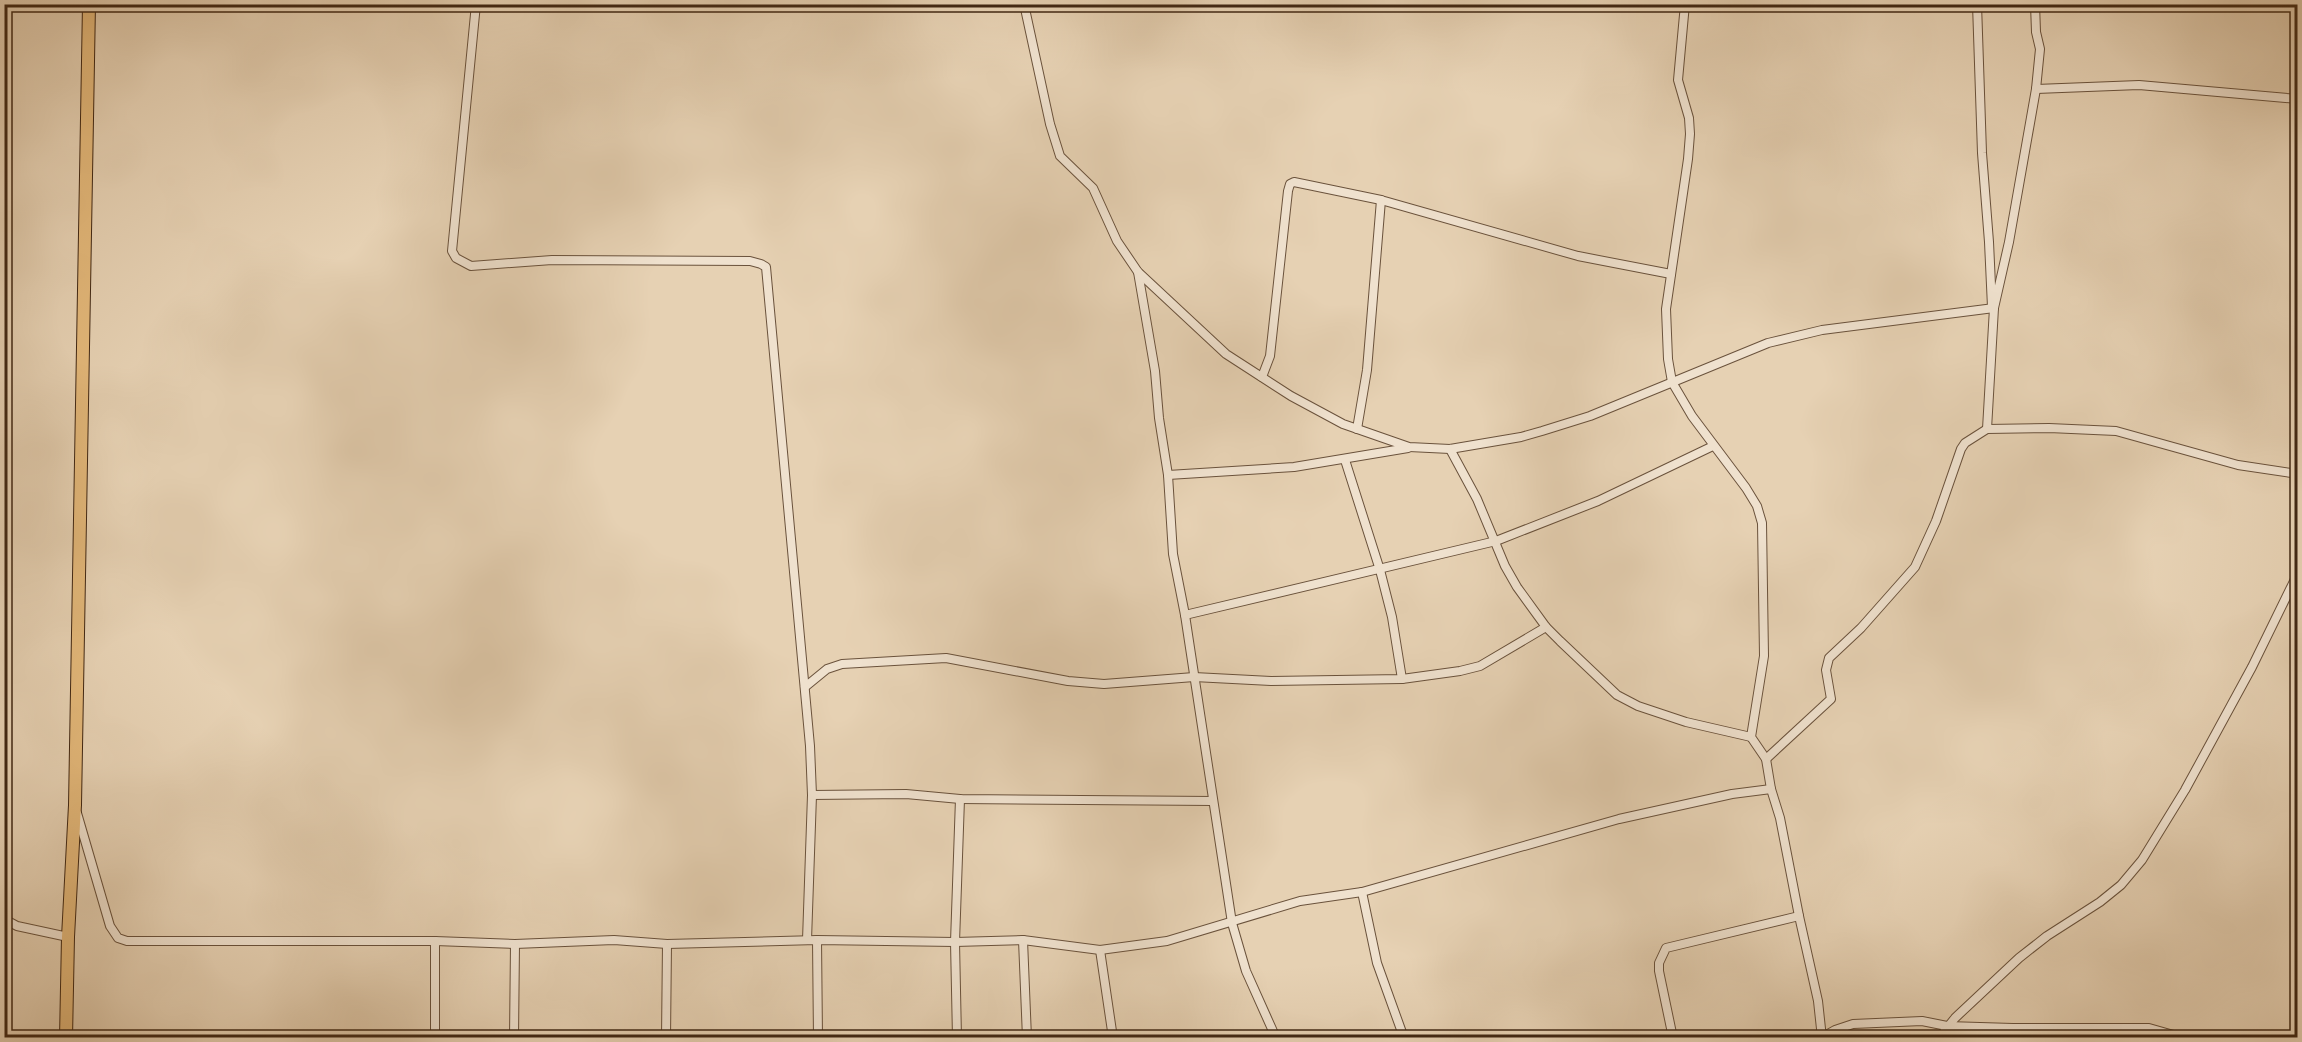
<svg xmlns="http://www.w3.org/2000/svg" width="2302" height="1042" viewBox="0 0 2302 1042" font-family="'Gentium Book Plus',serif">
  <rect width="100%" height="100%" fill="#e6d1b3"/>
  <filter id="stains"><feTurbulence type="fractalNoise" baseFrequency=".00333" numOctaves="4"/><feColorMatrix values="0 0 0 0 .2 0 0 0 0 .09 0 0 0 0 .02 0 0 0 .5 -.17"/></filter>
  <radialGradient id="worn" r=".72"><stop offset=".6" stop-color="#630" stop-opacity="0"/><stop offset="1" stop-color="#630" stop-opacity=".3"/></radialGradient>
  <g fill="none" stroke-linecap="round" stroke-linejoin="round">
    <g stroke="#6a523c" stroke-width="10">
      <g id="minor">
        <path d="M476 4 452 251 456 258 471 266 552 260 750 261 761 264 766 267 810 746 812 795 807 940"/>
        <path d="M1024 4 1050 124 1060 156 1093 188 1117 241 1138 272 1226 354 1291 396 1343 424 1409 447 1450 449 1521 437 1542 431 1590 416 1768 343 1822 330 1994 308"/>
        <path d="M1685 4 1678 80 1689 118 1690 134 1688 159 1666 309 1668 359 1672 382 1692 416 1746 488 1757 506 1762 523 1764 656 1751 737 1766 759 1771 789 1780 818 1799 916 1818 1001 1822 1038"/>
        <path d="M1977 4 1982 153 1989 242 1992 307"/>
        <path d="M2036 89 2139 85 2298 99"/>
        <path d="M1138 272 1155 371 1159 418 1168 475 1173 554 1185 615 1232 923 1246 971 1276 1038"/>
        <path d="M1262 377 1270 356 1288 191 1290 184 1294 182 1381 200 1578 256 1671 274"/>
        <path d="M1357 429 1367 370 1381 200"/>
        <path d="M1987 429 1994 308 2009 242 2036 89 2040 49 2036 32 2035 4"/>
        <path d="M1450 449 1477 499 1505 566 1517 587 1546 627 1560 641 1617 695 1638 706 1686 722 1751 737"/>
        <path d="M1345 460 1380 570 1392 617 1402 679"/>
        <path d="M1168 475 1294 467 1408 448"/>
        <path d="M1185 615 1496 541 1598 501 1713 446"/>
        <path d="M805 687 827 669 842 664 946 658 1068 681 1104 684 1194 677 1271 681 1402 679 1460 671 1480 666 1546 627"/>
        <path d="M1766 759 1831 699 1826 670 1829 658 1861 628 1915 567 1936 521 1961 449 1965 443 1987 429 2049 428 2116 431 2238 465 2298 474"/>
        <path d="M812 795 906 794 960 799 1213 801"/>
        <path d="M77 813 110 926 118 938 127 941H435L515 944 614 940 667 944 817 940 955 942 1023 940 1100 950 1167 941 1300 901 1362 892 1619 819 1732 794 1771 789"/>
        <path d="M1362 892 1377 963 1404 1038"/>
        <path d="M4 919 17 926 68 937"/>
        <path d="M817 940 818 1038"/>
        <path d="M1023 940 1027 1038"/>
        <path d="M435 941V1038"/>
        <path d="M1100 950 1113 1038"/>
        <path d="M514 1038 515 944"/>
        <path d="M666 1038 667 944"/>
        <path d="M957 1038 955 942 960 799"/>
        <path d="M1673 1038 1659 971V963L1666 948 1799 916"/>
        <path d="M1821 1038 1835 1030 1853 1024 1922 1021 1947 1026 2013 1028H2149L2184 1038"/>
        <path d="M1939 1038 1955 1018 2019 958 2047 936 2100 902 2121 885 2142 860 2185 790 2252 667 2298 573"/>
      </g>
    </g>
    <g stroke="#412814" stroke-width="14">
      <path id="primary" d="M66 1038 68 937 75 805 89 4"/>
    </g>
    <use href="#minor" stroke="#efe1ce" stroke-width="8"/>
    <use href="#primary" stroke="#e3b87a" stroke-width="12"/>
  </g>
  <rect width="2302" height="1042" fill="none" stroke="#e6d1b3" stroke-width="24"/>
  <rect x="6" y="6" width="2290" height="1030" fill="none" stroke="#412814" stroke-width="3"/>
  <rect x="12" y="12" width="2278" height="1018" fill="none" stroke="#412814" stroke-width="1.5"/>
  <rect width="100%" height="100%" filter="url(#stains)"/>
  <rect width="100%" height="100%" fill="url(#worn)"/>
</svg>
